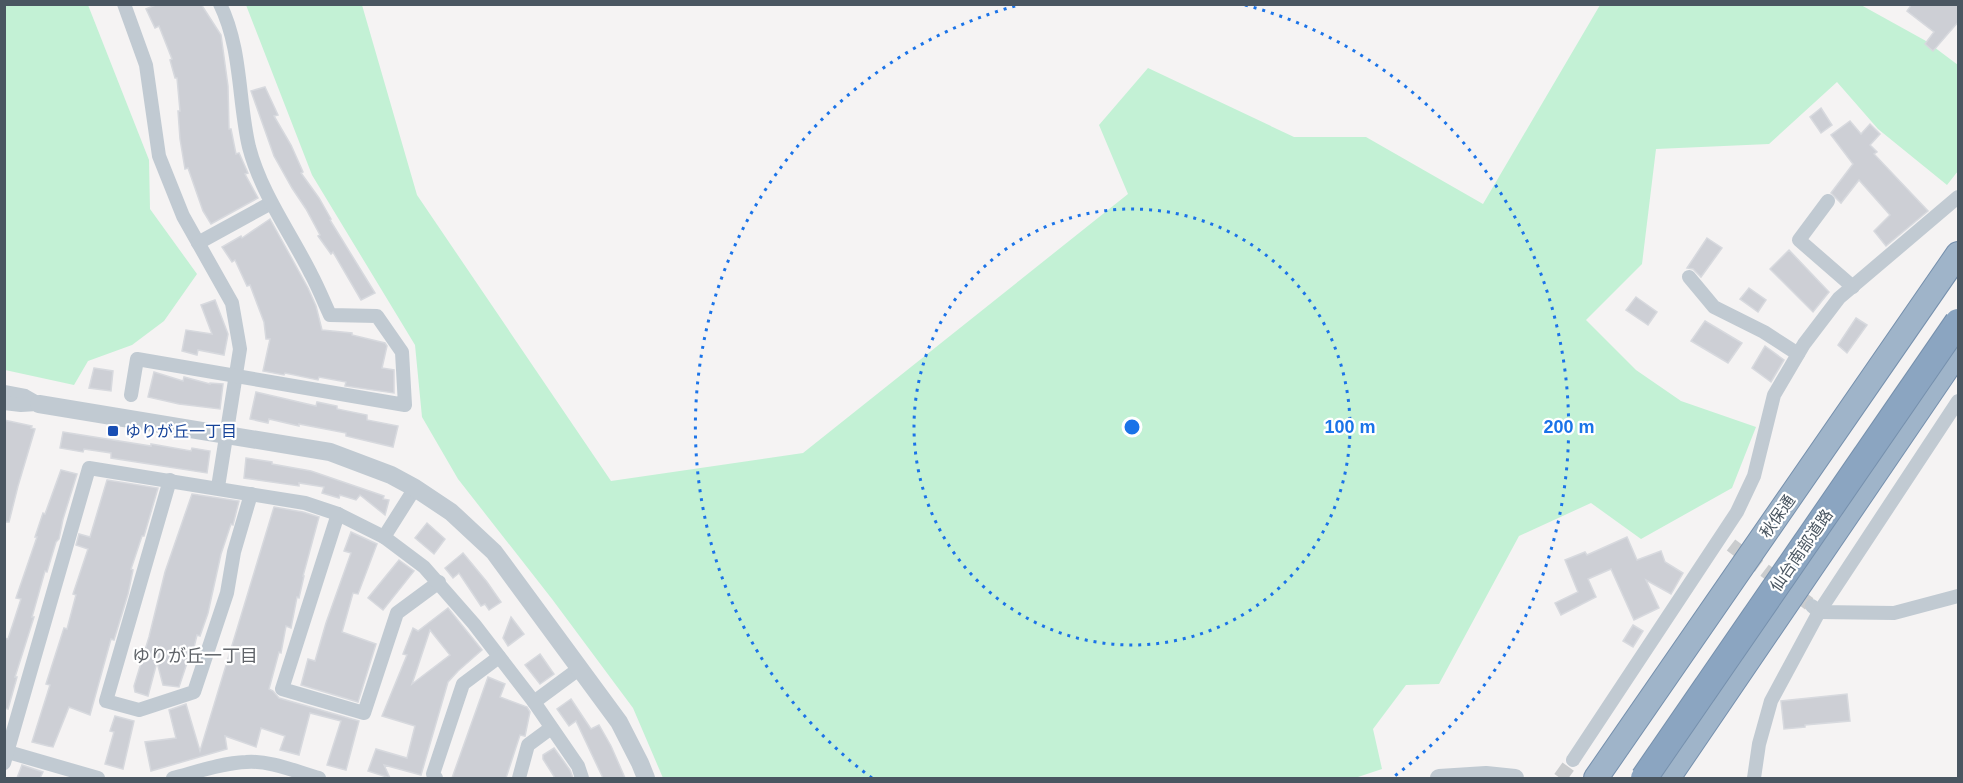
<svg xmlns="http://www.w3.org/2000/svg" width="1963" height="783" viewBox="0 0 1963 783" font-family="Helvetica,'Noto Sans JP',sans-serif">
  <rect width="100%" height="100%" fill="#f5f3f3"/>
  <g fill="#c3f1d5">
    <path d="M5 4 88 5 149 160 150 209 197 274 164 321 132 345 88 361 74 385 5 370Z"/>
    <path d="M246 5H362L417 195 611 481 803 453 1128 194 1099 125 1148 68 1294 137H1366L1483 204 1600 5H1861L1926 41 1958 65V171L1947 185 1878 129 1837 82 1769 144 1656 149 1642 264 1586 320 1636 370 1681 401 1756 427 1732 488 1641 539 1591 503 1519 536 1439 684 1406 685 1373 729 1382 769 1355 778H663L633 708 552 599 458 479 422 417 415 345 312 175Z"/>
  </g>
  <g fill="#cdcfd5" stroke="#d7d9de" stroke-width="1.5" fill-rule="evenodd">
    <path d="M158 4H201L221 35 228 86 229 129H231L236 154 239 153 248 173 245 174 258 198 211 224 203 211 188 168 185 169 180 139 178 111H180L177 78H175L170 60 172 59 159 26 155 28 146 9Z"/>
    <path d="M1912 4H1959V21L1933 51 1925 44 1934 32 1907 11Z"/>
    <path d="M265 87 278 115 274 116 291 145 303 172 301 173 319 198 331 219 330 220 375 293 361 300 333 252 331 254 318 236 320 235 306 209 292 188 274 156 251 91Z"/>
    <path d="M1821 108 1832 125 1821 133 1810 117Z"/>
    <path d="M1850 121 1861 134 1870 124 1880 134 1870 145 1877 152 1874 154 1928 211 1886 246 1874 231 1890 215 1859 180 1841 203 1831 193 1853 164 1831 135Z"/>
    <path d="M270 219 308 288 316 306 322 330 352 333V335L385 343 387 346 382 368 394 370V393L345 386 346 382 319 377 318 380 285 373 284 375 263 371 270 339H266L264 322 250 285 247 286 235 260 232 262 222 247 241 236 242 238Z"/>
    <path d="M1707 238 1722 248 1701 277 1693 269 1687 268Z"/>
    <path d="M1789 250 1829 292 1813 312 1770 269Z"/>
    <path d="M1749 288 1766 300 1758 312 1740 299Z"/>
    <path d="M1636 297 1657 312 1648 325 1626 310Z"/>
    <path d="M215 300 228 334 224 355 198 350 197 355 182 351 186 330 212 334 201 305Z"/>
    <path d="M1856 318 1867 325 1847 353 1838 345Z"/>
    <path d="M1705 321 1742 343 1728 363 1691 341Z"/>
    <path d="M1765 346 1784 360 1771 382 1752 368Z"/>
    <path d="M94 368 113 371 111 391 89 388Z"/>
    <path d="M154 372 183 381 184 377 210 384V383L223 384 220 409 179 404 148 397Z"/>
    <path d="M256 392 316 406 317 402 337 406V409L367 415V420L398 426 393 447 346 436V433L299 424V426L269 419 268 423 250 419Z"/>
    <path d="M4 420 32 426 31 428 35 429 18 486 9 522H4Z"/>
    <path d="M63 432 151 446V444L191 451 192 448 210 451 207 473 111 458V453L84 449 83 452 60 448Z"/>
    <path d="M246 458 272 462V464L311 471 384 496 383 499 389 500 385 515 360 495 356 500 340 495 339 498 322 493 324 487 299 483V486L244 478Z"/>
    <path d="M61 470 77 474 63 519 59 539 56 542 47 572 45 571 32 617H34L15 677H17L8 709 4 708V638L8 639 21 599 16 598 37 537H35L43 513 45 514Z"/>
    <path d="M107 480 158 488 144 536H142L131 569 133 570 128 594 114 640 111 639 90 715 69 707 53 747 48 746 32 742 50 685 46 684 64 628 67 629 76 595 73 594 88 549 76 545 79 534 90 537Z"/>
    <path d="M192 494 239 501 233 525 231 524 221 554 208 613 200 636 197 635 190 664 187 663 179 687 163 685 157 662 148 696 135 692 134 686 149 637 165 572Z"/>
    <path d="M274 507 303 512 319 517 303 576H304L299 598 297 597 291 628 286 626 281 653 279 652 269 689 273 691 279 698 359 721 346 770 327 765 341 721 310 713 299 755 280 750 285 736 261 728 256 747 225 736 227 749 151 771 145 742 176 738 169 710 186 704 200 751Z"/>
    <path d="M427 523 445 539 434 554 415 538Z"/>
    <path d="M351 532 377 544 358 594 353 593 342 632 376 644 358 702 301 685 308 659 315 661 326 623 351 553 344 551Z"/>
    <path d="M1627 537 1637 560 1661 551 1665 562 1683 573 1671 594 1646 580 1659 608 1634 620 1611 569 1588 579 1596 597 1561 615 1555 603 1578 592 1565 560 1585 552 1587 555Z"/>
    <path d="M463 553 487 582 501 602 489 610 485 604 481 606 459 573 453 578 445 568Z"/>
    <path d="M399 560 414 571 383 610 368 598Z"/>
    <path d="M448 608 482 650 458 671 448 682 421 775 384 765 390 778 368 771 376 749 407 758 415 726 382 716 407 655 403 654 413 628 418 631ZM430 630 450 655 412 684Z"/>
    <path d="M511 617 524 634 508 646 503 638Z"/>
    <path d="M1633 625 1643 631 1633 647 1623 641Z"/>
    <path d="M540 654 554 674 540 684 525 665Z"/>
    <path d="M488 677 505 684 500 697 527 707 530 712 525 736 520 735 506 778H452Z"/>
    <path d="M1847 694 1850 721 1805 725V727L1784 729 1781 701Z"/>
    <path d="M571 699 591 729 599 725 611 746 625 778H603L576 721 569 726 557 709Z"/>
    <path d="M115 716 134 721 123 769 105 764 114 732 110 731Z"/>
    <path d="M554 748 570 770 573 778H555L543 759V755Z"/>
    <path d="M22 765 43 772 40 778H17Z"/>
  </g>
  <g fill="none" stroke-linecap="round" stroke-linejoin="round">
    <g stroke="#caccce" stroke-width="14" stroke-dasharray="14 7" stroke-linecap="butt">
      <path d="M1731 545 1812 606"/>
      <path d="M1560 778 1573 760"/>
    </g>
    <g stroke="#7690ad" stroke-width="26">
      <g id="trunk">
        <path d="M1596 778 1958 254"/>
        <path d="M1668 778 1958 352"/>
      </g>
    </g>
    <g stroke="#c1cad2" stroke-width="14">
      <path d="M124 4 146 65 159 156 183 216 232 303 240 349 218 487"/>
      <path d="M1828 201 1799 240 1853 287"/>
      <path d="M198 243 271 203"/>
      <path d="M1689 277 1714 307 1764 332 1798 354"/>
      <path d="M4 392 25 396 39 404"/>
      <path d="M131 395 137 359 405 405 402 352 377 316 330 315C324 302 318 287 311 274 290 232 261 193 249 147 238 100 242 49 220 4"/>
      <path d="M4 403 21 405 37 404"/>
      <path d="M170 480 106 701 139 710 194 692 227 593 234 552 251 494"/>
      <path d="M338 514 282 689 364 713 397 613 439 582"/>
      <path d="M384 537 415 488"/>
      <path d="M1812 606 1819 612 1894 613 1958 596"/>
      <path d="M534 702 580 668"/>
      <path d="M8 752 98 778"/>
      <path d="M1573 760 1737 512 1754 476 1774 395 1804 344 1839 298 1958 197"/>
      <path d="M4 763 89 468 305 503 338 514 384 537 424 567 474 624 534 702 578 766 582 778"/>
      <path d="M173 778C196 772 222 763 246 762 270 760 297 772 319 778"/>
      <path d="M436 778 433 774 463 684 499 657"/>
      <path d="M519 778 528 745 551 728"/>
      <path d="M1754 778 1759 744 1771 701 1819 612 1958 401"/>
    </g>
    <g stroke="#c1cad2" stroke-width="18">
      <path d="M39 404 330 452 391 475 415 488 451 512 494 552 619 722 640 763 646 778"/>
      <path d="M1439 778 1486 775 1515 778"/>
    </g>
    <use href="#trunk" stroke="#9fb4c9" stroke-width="24"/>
    <g stroke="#7690ad" stroke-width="28" stroke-linecap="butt">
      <path id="motorway-bridge" d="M1644 778 1958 322"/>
    </g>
    <use href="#motorway-bridge" stroke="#8ba5c1" stroke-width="26"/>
  </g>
  <g fill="none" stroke="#1a73e8" stroke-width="3" stroke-dasharray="3 6">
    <circle cx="1132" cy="427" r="218"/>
    <path d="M872 778A437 437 0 0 1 1019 5M1245 5A437 437 0 0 1 1392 778"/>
  </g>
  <rect fill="#1a4fb4" stroke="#fff" stroke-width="2" x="107" y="425" width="12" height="12" rx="3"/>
  <g text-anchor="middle" stroke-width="4.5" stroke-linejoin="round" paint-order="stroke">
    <g font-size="16" fill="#164399" stroke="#fff" text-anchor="start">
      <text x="125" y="437">ゆりが丘一丁目</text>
    </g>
    <g font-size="16" fill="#4a5661" stroke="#fff">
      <text transform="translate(1777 516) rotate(-55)" y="6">秋保通</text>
      <text transform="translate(1801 550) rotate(-55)" y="6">仙台南部道路</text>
    </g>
    <g font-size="18" fill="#5f6368" stroke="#fff">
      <text x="195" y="662">ゆりが丘一丁目</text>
    </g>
  </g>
  <circle cx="1132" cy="427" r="9" fill="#1a73e8" stroke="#fff" stroke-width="3"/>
  <g font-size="18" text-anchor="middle" font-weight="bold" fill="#1a73e8" stroke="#fff" stroke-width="4.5" stroke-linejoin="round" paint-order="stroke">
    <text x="1350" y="433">100 m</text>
    <text x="1569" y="433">200 m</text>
  </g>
  <rect width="1963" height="783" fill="none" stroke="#4a5661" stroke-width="12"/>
</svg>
